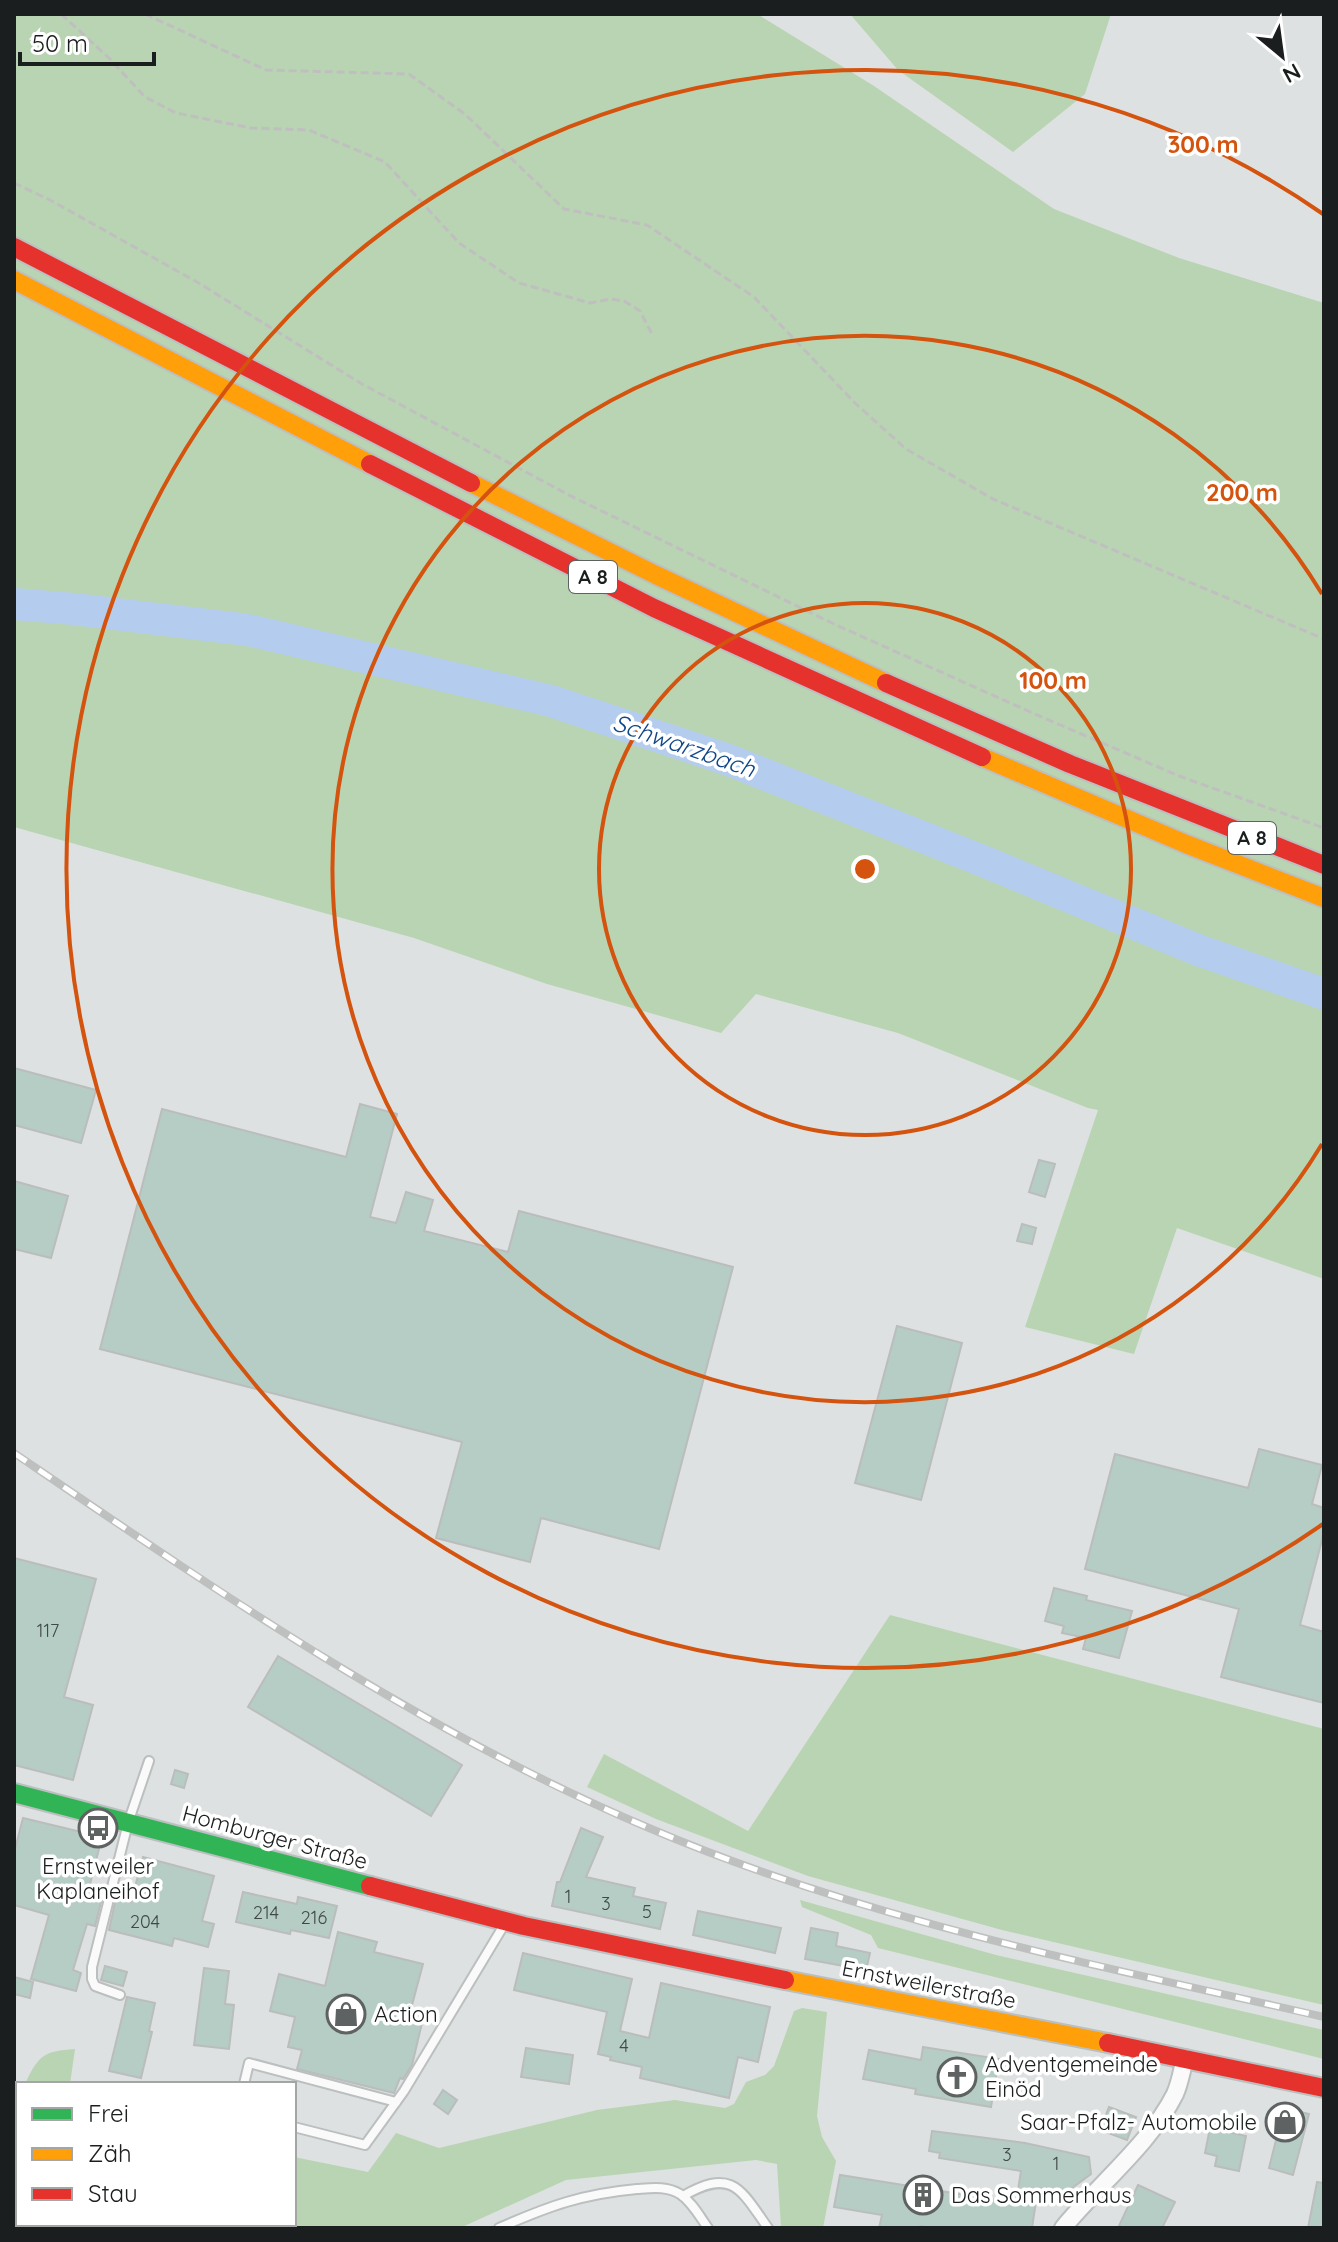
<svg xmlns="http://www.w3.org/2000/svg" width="1338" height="2242" viewBox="0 0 1338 2242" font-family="Quicksand,sans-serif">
  <rect width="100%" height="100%" fill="#dde1e1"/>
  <g fill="#b9d4b2">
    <path d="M14 14H757L874 86 1054 209 1179 258 1324 303V1279L1177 1228 1134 1354 1025 1327 1098 1110 1088 1108 898 1033 756 994 721 1033 547 984 414 938 14 827Z"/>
    <path d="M850 14H1111L1085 94 1013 152 898 70Z"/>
    <path d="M890 1615 1324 1729V2005L1002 1930 808 1876 656 1819 587 1787 604 1754 748 1831Z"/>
    <path d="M800 1900 996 1955 1324 2030V2059L878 1948 871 1935 802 1907Z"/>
    <path d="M802 2008 827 2012 817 2116 822 2137 836 2161 823 2228H781L777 2164 756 2160 566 2180 460 2228H21L14 2223V2098L18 2097V2224H294V2157L368 2172 396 2133 439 2148 597 2110 675 2100 725 2108 734 2104 746 2082 765 2075 774 2066 794 2011Z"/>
    <path d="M75 2049 70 2084H25C38 2056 43 2051 75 2049Z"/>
  </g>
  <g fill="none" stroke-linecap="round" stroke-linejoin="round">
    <path stroke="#b4cdee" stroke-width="32" d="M14 604 74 609 248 630 551 701 726 759 978 859 1198 950 1324 994"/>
  </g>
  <g fill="#b5cdc5" stroke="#bbbdbd" stroke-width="2">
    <path d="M14 1068 96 1090 81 1143 14 1125Z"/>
    <path d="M360 1104 397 1114 370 1217 396 1223 406 1192 433 1200 424 1231 508 1252 519 1211 733 1267 659 1549 541 1518 530 1562 436 1538 462 1442 100 1349 162 1109 346 1157Z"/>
    <path d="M1039 1160 1055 1164 1045 1197 1029 1192Z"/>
    <path d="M14 1181 68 1196 51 1258 14 1249Z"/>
    <path d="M1022 1224 1036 1228 1032 1244 1017 1241Z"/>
    <path d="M897 1326 962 1343 921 1500 855 1483Z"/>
    <path d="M1259 1449 1322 1465 1312 1504 1324 1508V1532L1300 1625 1324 1632V1703L1221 1677 1239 1609 1085 1569 1115 1454 1248 1488Z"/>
    <path d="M14 1558 96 1579 64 1697 93 1705 73 1780 14 1765Z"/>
    <path d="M1054 1588 1087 1596 1086 1600 1132 1611 1119 1658 1083 1649 1086 1638 1062 1633 1064 1626 1045 1621Z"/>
    <path d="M278 1656 462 1765 431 1816 248 1707Z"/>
    <path d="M175 1770 188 1774 184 1788 171 1784Z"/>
    <path d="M23 1818 102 1837 89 1888 103 1894 95 1926 87 1924 73 1970 81 1973 76 1991 31 1979 49 1915 14 1905V1853Z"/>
    <path d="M581 1828 603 1837 586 1877 635 1888 633 1896 666 1903 660 1929 552 1906 557 1882H560Z"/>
    <path d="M143 1857 214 1876 202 1921 214 1924 208 1947 174 1938 172 1946 109 1930 116 1898 131 1902Z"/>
    <path d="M243 1892 297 1904 298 1897 337 1906 329 1938 291 1930 290 1934 236 1922Z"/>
    <path d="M698 1911 781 1928 775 1953 693 1935Z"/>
    <path d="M811 1928 838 1933 836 1946 870 1953 866 1970 805 1959Z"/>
    <path d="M338 1932 377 1942 374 1952 423 1964 408 2020 422 2023 412 2065 403 2079 400 2078 394 2093 297 2069 302 2050 288 2047 295 2017 270 2011 279 1974 325 1986Z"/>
    <path d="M523 1953 632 1979 620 2031 649 2038 661 1983 770 2007 758 2062 738 2057 729 2098 640 2078 642 2067 610 2060 611 2057 598 2054 607 2012 514 1990Z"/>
    <path d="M105 1966 127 1972 123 1986 101 1980Z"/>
    <path d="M204 1968 229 1971 225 2004 234 2005 229 2049 194 2045Z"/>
    <path d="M14 1977 33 1982 30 1998 14 1994Z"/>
    <path d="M127 1997 155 2003 149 2031 152 2032 141 2078 109 2071Z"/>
    <path d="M923 2047 999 2059 991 2107 915 2094 916 2089 863 2079 869 2050 921 2060Z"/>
    <path d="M526 2048 573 2055 569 2084 521 2077Z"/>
    <path d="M443 2090 457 2100 448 2114 434 2104Z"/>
    <path d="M1109 2107 1136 2117 1127 2140 1100 2130Z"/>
    <path d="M1284 2108 1309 2114 1293 2175 1269 2168Z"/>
    <path d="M1210 2128 1246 2136 1239 2171 1215 2166 1217 2156 1205 2153Z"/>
    <path d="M932 2131 1025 2143 1089 2157 1091 2174 1068 2191 1038 2188 1032 2228H935L920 2226 919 2228H879L882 2215 834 2207 840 2175 1016 2203 1021 2171 939 2158 940 2153 929 2151Z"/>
    <path d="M1317 2182 1324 2183V2228H1308Z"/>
    <path d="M1138 2185 1175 2202 1162 2228H1118Z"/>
  </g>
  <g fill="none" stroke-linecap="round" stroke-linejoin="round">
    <g stroke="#bcbfbf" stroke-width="12">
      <g id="lane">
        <path d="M120 1995 95 1986 92 1979V1967L128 1823 149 1761"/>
        <path d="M244 2084 249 2063 396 2102"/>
        <path d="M294 2127 365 2145 404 2091 504 1925"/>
        <path d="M683 2196C732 2168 740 2188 768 2228"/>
        <path d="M499 2228C549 2206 582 2194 637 2189 652 2188 667 2186 680 2194 692 2202 700 2217 708 2228"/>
      </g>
    </g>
    <g stroke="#bcbfbf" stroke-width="20">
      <path id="street" d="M1063 2228C1098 2185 1150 2144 1175 2094 1180 2083 1182 2070 1185 2058"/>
    </g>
    <g stroke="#bcbfbf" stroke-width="22">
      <path id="fast" d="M14 1793 370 1886"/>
    </g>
    <g stroke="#bcbfbf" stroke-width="22">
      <g id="slow">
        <path d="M14 280 370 464"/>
        <path d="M471 483 656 575 886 683"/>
        <path d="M982 757 1186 844 1324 898"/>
        <path d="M785 1980 1108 2043"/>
      </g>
    </g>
    <g stroke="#bcbfbf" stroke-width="22">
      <g id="jam">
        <path d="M14 247 471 483"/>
        <path d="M370 464 654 608 982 757"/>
        <path d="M886 683 1070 764 1324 865"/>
        <path d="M370 1886 524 1926 785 1980"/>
        <path d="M1108 2043 1324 2088"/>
      </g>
    </g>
    <g stroke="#bfbfbf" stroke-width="3" stroke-dasharray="8 4" stroke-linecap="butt">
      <path d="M61 14 109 58 145 97 176 113 251 128 309 130 385 162 459 243 519 283 590 303 611 299 624 301 640 311 652 334"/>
      <path d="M145 14 266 70 409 74 466 115 564 209 647 225 754 297 855 403 906 449 993 499 1324 639"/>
      <path d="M14 183 50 200 197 282 362 384 567 494 834 624 1028 711 1179 776 1324 828"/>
    </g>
    <use href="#lane" stroke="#fafafa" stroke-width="8"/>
    <use href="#street" stroke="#fafafa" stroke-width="16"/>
    <use href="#fast" stroke="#30b455" stroke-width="18"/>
    <use href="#slow" stroke="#ff9f0a" stroke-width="18"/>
    <use href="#jam" stroke="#e5322d" stroke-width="18"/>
    <g stroke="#bebfbf" stroke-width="8">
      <path id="rail" d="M14 1453C217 1591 421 1732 649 1828 864 1920 1097 1965 1324 2017"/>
    </g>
    <use href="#rail" stroke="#fff" stroke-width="5" stroke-dasharray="15" stroke-linecap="butt"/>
  </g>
  <g fill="none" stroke="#d4530e" stroke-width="4">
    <circle cx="865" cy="869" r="266"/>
    <path d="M1322 1144A533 533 0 1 1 1322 594"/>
    <path d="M1323 1524A799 799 0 1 1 1323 214"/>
  </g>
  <defs>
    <g id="bus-ring" transform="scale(2)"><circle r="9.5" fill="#fff" stroke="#5f6262" stroke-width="1.5"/><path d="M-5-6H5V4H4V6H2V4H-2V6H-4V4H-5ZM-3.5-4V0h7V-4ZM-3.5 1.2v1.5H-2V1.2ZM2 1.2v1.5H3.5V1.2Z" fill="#5f6262"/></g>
    <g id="shop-ring" transform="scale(2)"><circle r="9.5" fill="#fff" stroke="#5f6262" stroke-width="1.5"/><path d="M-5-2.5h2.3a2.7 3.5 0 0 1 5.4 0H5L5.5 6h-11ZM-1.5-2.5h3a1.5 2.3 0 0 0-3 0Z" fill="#5f6262"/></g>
    <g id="church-ring" transform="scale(2)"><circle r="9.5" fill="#fff" stroke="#5f6262" stroke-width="1.5"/><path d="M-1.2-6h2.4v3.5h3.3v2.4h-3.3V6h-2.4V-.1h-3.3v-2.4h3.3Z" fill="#5f6262"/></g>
    <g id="building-ring" transform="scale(2)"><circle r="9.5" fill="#fff" stroke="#5f6262" stroke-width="1.5"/><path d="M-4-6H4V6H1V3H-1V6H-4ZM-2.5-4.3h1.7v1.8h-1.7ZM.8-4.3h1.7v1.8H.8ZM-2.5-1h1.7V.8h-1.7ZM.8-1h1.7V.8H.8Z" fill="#5f6262"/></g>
  </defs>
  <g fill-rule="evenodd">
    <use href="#bus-ring" x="98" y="1828"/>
    <use href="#shop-ring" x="346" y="2014"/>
    <use href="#church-ring" x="957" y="2077"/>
    <use href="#shop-ring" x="1285" y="2122"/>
    <use href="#building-ring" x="923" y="2195"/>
  </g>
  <g text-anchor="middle" stroke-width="7" stroke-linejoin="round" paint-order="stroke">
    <g font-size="18" fill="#424a48">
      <text x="48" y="1637">117</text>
      <text x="568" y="1903">1</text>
      <text x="606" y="1910">3</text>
      <text x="647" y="1918">5</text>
      <text x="266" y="1919">214</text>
      <text x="314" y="1924">216</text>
      <text x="145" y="1928">204</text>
      <text x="624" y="2052">4</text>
      <text x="1007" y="2161">3</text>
      <text x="1056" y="2170">1</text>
    </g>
    <g fill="#fff" stroke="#5f6262" stroke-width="2">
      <rect x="569" y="561" width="48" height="32" rx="6"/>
      <rect x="1228" y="822" width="48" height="32" rx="6"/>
    </g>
    <g font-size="20" font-weight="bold" fill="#1b1e1e">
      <text x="593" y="584">A 8</text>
      <text x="1252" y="845">A 8</text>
    </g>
    <g font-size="22" fill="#1b1e1e" stroke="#fff">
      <text transform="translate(275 1837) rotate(15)" y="8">Homburger Straße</text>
      <text transform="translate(929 1984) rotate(11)" y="8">Ernstweilerstraße</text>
    </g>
    <g font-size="22" fill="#1b1e1e" stroke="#fff" text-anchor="start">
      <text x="98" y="1874" text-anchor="middle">Ernstweiler<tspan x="98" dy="25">Kaplaneihof</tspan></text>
      <text x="374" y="2022">Action</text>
      <text x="985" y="2072">Adventgemeinde<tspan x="985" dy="25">Einöd</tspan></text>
      <text x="1257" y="2130" text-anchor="end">Saar-Pfalz- Automobile</text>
      <text x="951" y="2203">Das Sommerhaus</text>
    </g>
    <g font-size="24" font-style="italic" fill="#0f4789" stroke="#fff">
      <text transform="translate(684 746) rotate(19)" y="8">Schwarzbach</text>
    </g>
  </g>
  <circle cx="865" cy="869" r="12" fill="#d4530e" stroke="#fff" stroke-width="4"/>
  <g font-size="24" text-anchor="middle" font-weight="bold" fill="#d4530e" stroke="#fff" stroke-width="7" stroke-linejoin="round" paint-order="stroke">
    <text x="1203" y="153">300 m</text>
    <text x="1242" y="501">200 m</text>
    <text x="1053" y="689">100 m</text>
  </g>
  <rect width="1338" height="2242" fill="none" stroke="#1b1e1e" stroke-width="32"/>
  <rect x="16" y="2082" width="280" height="144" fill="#ffffff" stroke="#a4a5a5" stroke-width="2"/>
  <rect x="32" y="2108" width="40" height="12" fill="#30b455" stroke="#a4a5a5" stroke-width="2"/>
  <text x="88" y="2122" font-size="24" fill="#1b1e1e">Frei</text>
  <rect x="32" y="2148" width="40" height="12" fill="#ff9f0a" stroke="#a4a5a5" stroke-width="2"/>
  <text x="88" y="2162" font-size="24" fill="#1b1e1e">Zäh</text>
  <rect x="32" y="2188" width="40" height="12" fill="#e5322d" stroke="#a4a5a5" stroke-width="2"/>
  <text x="88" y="2202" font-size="24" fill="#1b1e1e">Stau</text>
  <g transform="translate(1282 56) rotate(151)" stroke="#ffffff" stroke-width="6" paint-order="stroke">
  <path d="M0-6L14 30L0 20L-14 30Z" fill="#1b1e1e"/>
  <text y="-12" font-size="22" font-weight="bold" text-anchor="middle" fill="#1b1e1e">N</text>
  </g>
  <path d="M20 52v12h134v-12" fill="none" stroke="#1b1e1e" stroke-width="4"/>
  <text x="32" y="52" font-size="24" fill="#1b1e1e" stroke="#ffffff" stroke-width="6" paint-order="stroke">50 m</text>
</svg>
